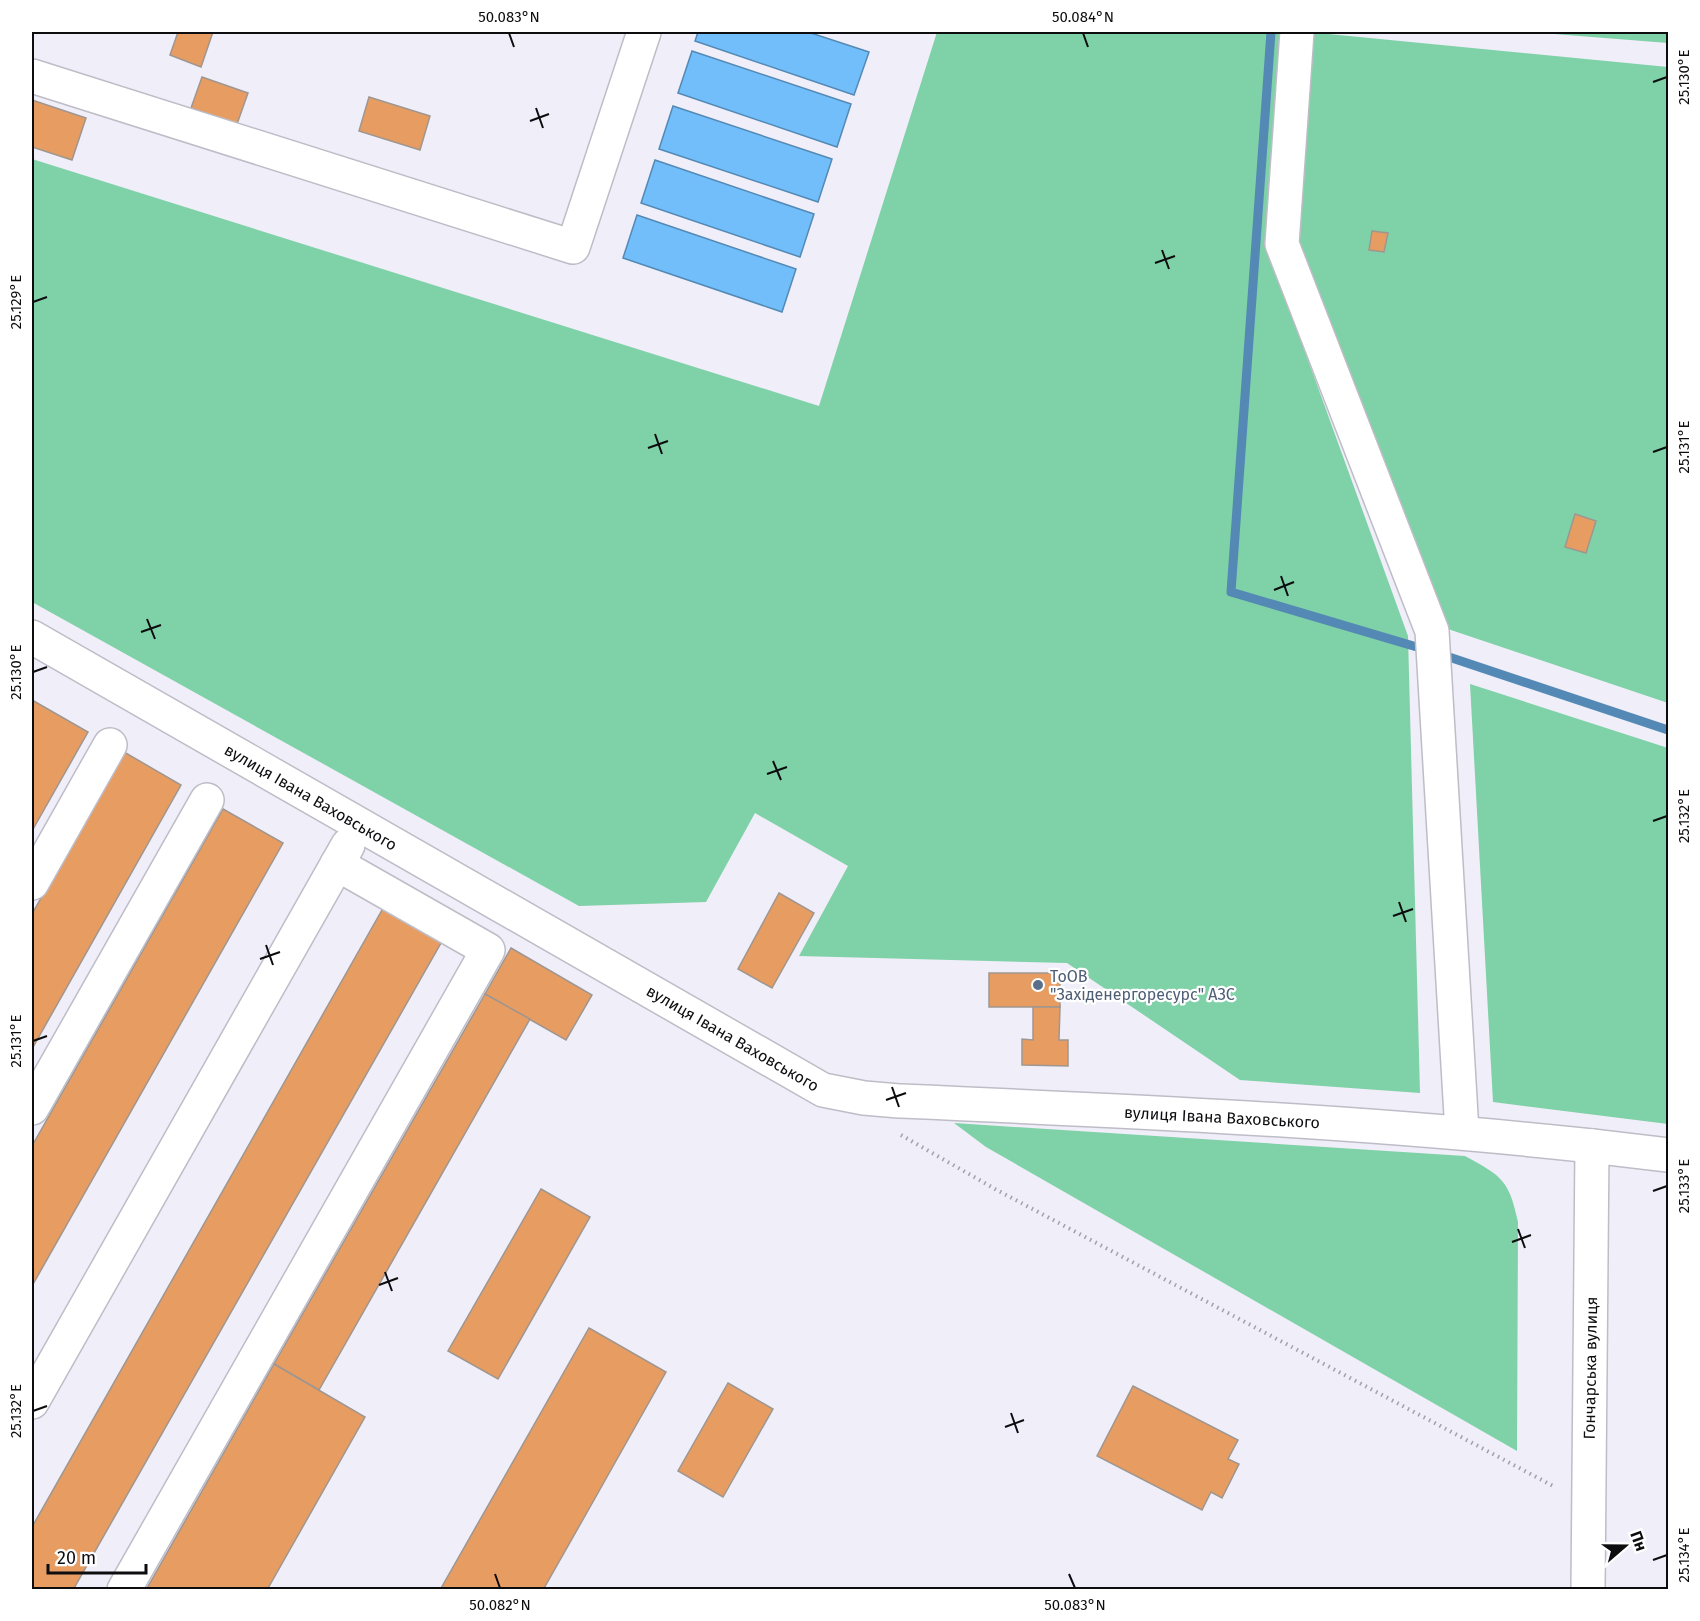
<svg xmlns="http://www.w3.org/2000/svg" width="1700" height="1621" viewBox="0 0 1700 1621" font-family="'Fira Sans',sans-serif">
  <rect width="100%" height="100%" fill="#efeef9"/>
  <g fill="#7fd1a7">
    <path d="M937 32H1281L1266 244 1408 636 1420 1093 1240 1080 1067 963 799 956 848 866 755 813 706 902 579 906 32 602V159L819 406Z"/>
    <path d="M1308 32 1668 67V703L1442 627 1292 239Z"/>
    <path d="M1529 32H1668V43Z"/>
    <path d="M1470 684 1668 748V1124L1493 1102Z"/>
    <path d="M954 1123 1465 1156C1501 1176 1509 1179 1518 1222L1517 1451 986 1147Z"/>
  </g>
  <g fill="#71befb" stroke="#5389b4" stroke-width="1.5">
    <path d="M698 32H808L869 52 854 95 695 41Z"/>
    <path d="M692 51 851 104 837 147 678 93Z"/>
    <path d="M673 106 832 159 818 202 659 149Z"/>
    <path d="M655 160 814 214 800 257 641 203Z"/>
    <path d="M637 215 796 269 782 312 623 258Z"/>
  </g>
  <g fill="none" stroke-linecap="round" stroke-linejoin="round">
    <g stroke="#5389b4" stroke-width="9">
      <path d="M1271 32 1231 592 1427 650"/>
      <path d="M1440 654 1668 730"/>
    </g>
  </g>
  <g fill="#e79c62" stroke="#9f9690" stroke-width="1.5">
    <path d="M178 32H213L201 67 170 55Z"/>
    <path d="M202 77 248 93 237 124 191 108Z"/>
    <path d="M369 97 430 116 420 150 359 131Z"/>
    <path d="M32 100 86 118 72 160 32 147Z"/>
    <path d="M1372 231 1388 233 1384 252 1369 250Z"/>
    <path d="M1575 514 1596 521 1586 553 1565 547Z"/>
    <path d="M32 700 88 732 32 831Z"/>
    <path d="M124 752 181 785 32 1049V914Z"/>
    <path d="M223 809 283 843 32 1286V1146Z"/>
    <path d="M779 893 814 913 772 988 738 969Z"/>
    <path d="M386 903 445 936 73 1590H32V1527Z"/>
    <path d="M511 948 592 995 566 1040 485 994Z"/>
    <rect x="989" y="973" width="71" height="34"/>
    <path d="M485 994 530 1019 319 1390 274 1364Z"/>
    <path d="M1033 1007H1060L1059 1040H1068V1066L1022 1065V1039L1033 1040Z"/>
    <path d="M541 1189 590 1217 498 1379 448 1351Z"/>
    <path d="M589 1328 666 1372 594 1500 543 1590H440Z"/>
    <path d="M274 1364 365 1417 267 1590H146Z"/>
    <path d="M728 1383 773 1409 723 1497 678 1471Z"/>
    <path d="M1133 1386 1238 1440 1228 1459 1239 1464 1222 1498 1211 1492 1202 1510 1097 1456Z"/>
  </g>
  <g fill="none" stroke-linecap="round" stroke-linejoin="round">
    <g stroke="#bebdc7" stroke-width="36">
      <g id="minor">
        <path d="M1297 32 1282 244 1432 631 1462 1132"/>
        <path d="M32 76 573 247 644 32"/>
        <path d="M32 637 823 1090 864 1098 899 1101C1130 1111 1362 1121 1592 1146"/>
        <path d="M32 883 110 745"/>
        <path d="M32 1108 207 800"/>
        <path d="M32 1402 348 845"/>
        <path d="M124 1590 488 950 337 864"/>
      </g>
    </g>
    <g stroke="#bebdc7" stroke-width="36">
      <path id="major" d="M1588 1590 1592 1146 1668 1155"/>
    </g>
    <path stroke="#a1a1a9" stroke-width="4" stroke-dasharray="1.5 4.5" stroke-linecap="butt" d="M901 1135 995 1189 1555 1487"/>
    <use href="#minor" stroke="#fff" stroke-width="33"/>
    <use href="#major" stroke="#fff" stroke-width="33"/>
  </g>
  <path fill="none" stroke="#0d0d10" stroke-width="2" d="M509 33 514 47M1083 33 1088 47M1653 82 1667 77M536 108 543 128M530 121 549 114M1162 250 1169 269M1155 263 1175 256M33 302 47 297M655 434 662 454M648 448 668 441M1653 452 1667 447M1281 576 1288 596M1274 590 1294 582M147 619 155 639M141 632 161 625M33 672 47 667M773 761 781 780M767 774 787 767M1653 821 1667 816M1399 902 1406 922M1393 916 1413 909M266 945 273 965M260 959 280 952M33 1041 47 1036M892 1087 899 1107M886 1100 906 1093M1653 1191 1667 1186M1518 1229 1525 1248M1512 1242 1531 1235M385 1272 392 1291M379 1285 398 1278M33 1411 47 1406M1011 1413 1018 1433M1005 1427 1024 1420M1653 1560 1667 1555M495 1574 500 1588M1069 1574 1075 1588"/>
  <circle fill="#5c6f8a" stroke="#fff" stroke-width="2" cx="1038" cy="985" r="6"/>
  <g text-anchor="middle" stroke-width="4.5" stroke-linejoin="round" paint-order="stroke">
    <g font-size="16" fill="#0d0d10" stroke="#fff">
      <text transform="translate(311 797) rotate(30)" y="6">вулиця Івана Ваховського</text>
      <text transform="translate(733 1038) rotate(30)" y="6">вулиця Івана Ваховського</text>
      <text transform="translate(1222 1117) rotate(3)" y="6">вулиця Івана Ваховського</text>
      <text transform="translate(1590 1368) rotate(-89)" y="6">Гончарська вулиця</text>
    </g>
    <g font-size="16" fill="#4e5e75" stroke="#fff" text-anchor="start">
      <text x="1050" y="982">ТоОВ<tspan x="1050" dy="18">"Західенергоресурс" АЗС</tspan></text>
    </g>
  </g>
  <rect width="1700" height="1621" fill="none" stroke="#ffffff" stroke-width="66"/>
  <g transform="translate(1625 1546) rotate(70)" stroke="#ffffff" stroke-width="4.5" paint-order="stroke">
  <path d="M0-4.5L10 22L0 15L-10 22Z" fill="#0d0d10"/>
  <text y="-9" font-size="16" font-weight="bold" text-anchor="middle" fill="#0d0d10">Пн</text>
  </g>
  <path d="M48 1564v9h98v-9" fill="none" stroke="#0d0d10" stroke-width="3"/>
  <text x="57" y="1564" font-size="18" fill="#0d0d10" stroke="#ffffff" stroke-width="4.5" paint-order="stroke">20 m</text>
  <rect x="33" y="33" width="1634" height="1555" fill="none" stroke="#0d0d10" stroke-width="2"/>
  <g font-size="15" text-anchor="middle" fill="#0d0d10">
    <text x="509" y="22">50.083°N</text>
    <text x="1083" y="22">50.084°N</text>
    <text transform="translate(1684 77) rotate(-90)" y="5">25.130°E</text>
    <text transform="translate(16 302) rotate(-90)" y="5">25.129°E</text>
    <text transform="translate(1684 447) rotate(-90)" y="5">25.131°E</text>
    <text transform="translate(16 672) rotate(-90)" y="5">25.130°E</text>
    <text transform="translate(1684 816) rotate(-90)" y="5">25.132°E</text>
    <text transform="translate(16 1041) rotate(-90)" y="5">25.131°E</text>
    <text transform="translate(1684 1186) rotate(-90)" y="5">25.133°E</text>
    <text transform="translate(16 1411) rotate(-90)" y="5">25.132°E</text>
    <text transform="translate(1684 1555) rotate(-90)" y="5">25.134°E</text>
    <text x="500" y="1610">50.082°N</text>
    <text x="1075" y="1610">50.083°N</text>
  </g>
</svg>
